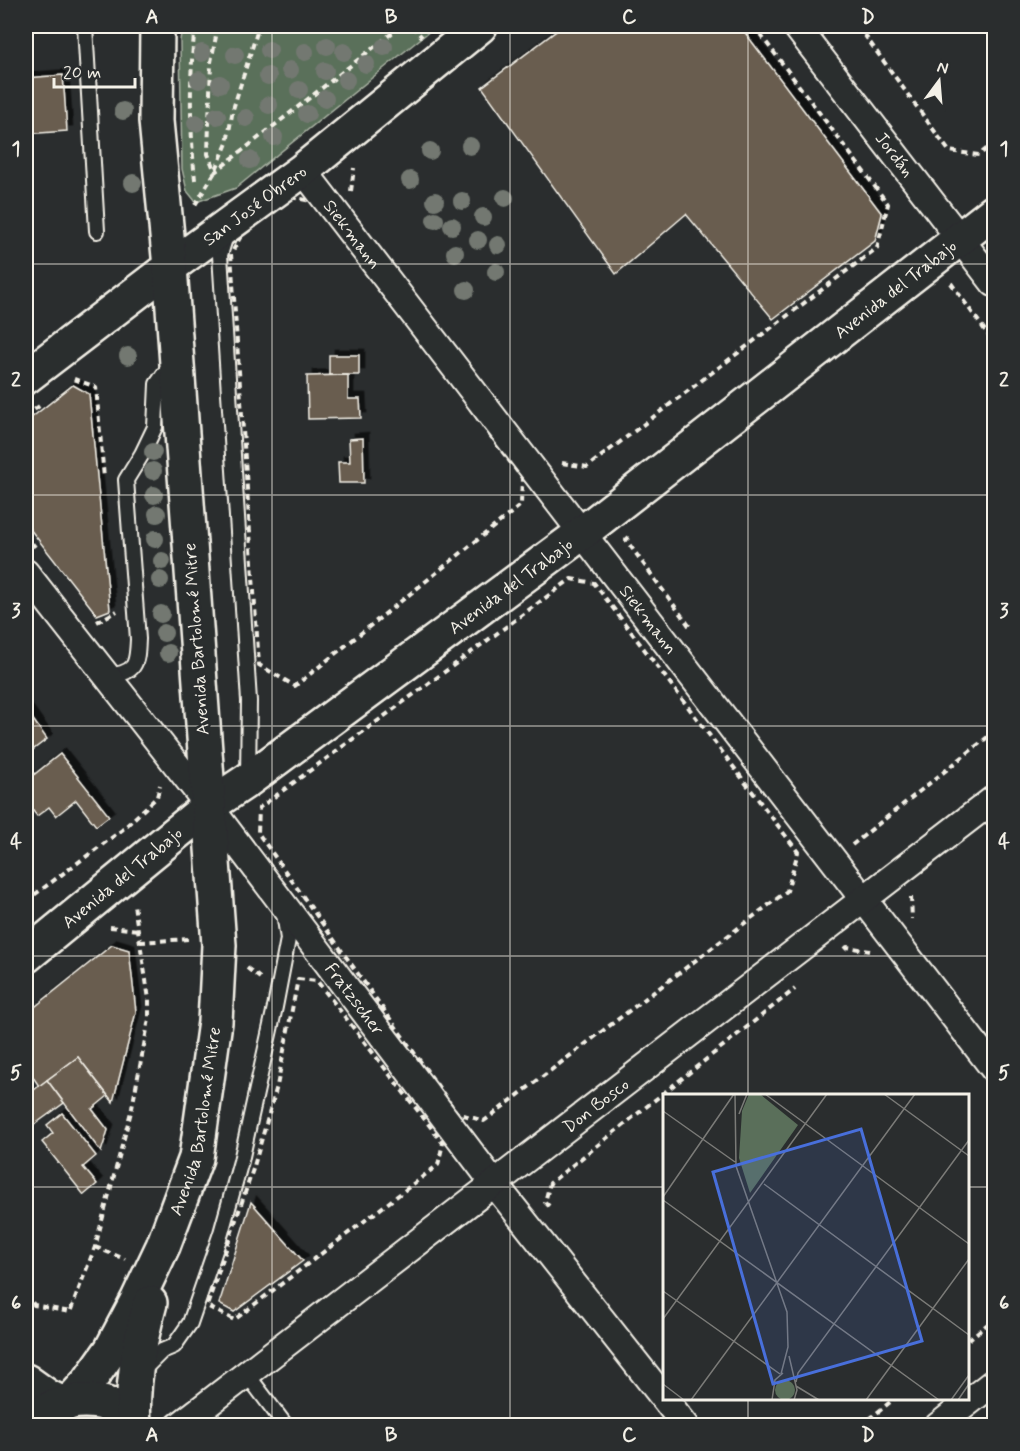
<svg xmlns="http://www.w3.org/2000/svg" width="1020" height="1451" viewBox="0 0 1020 1451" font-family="Mynerve,sans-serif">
  <defs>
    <filter id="shadow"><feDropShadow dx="5.5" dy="-5.5" stdDeviation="0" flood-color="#0009"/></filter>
  </defs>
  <rect width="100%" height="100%" fill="#2a2d2e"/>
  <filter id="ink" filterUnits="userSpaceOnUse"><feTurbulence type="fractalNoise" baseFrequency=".0167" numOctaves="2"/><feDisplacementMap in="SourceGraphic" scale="12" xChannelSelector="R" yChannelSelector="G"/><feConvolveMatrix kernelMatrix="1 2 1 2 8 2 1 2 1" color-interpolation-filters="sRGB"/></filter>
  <g filter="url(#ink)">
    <path fill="#5a6f5a" stroke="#a7b0a1" stroke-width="1.5" d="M182 26H436L236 188 196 202 187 191 182 169 180 41Z"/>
    <g fill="#695d50" stroke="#f4f1e8" stroke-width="1.5" filter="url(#shadow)">
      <path d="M563 26H740L882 214 875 241 773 319 686 214 616 274 482 87Z"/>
      <path d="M63 75 67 131 26 134V78Z"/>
      <rect x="329" y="355" width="30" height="20"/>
      <path d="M348 375V399H360L361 418 308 419 307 376Z"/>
      <path d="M73 385 89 394 110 610 97 615 26 524V422Z"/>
      <path d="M363 438 364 483H339L338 462H350L349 439Z"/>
      <path d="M26 710 47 739 26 755Z"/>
      <path d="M60 754 109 816 96 826 76 800 56 816 49 807 37 816 26 802V781Z"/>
      <path d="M112 945 129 950 136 1012 113 1102 78 1057 39 1086 26 1067V1014Z"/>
      <path d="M78 1057 108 1096 92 1109 108 1130 101 1152 47 1080Z"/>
      <path d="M47 1080 64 1103 31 1127 26 1120V1096Z"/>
      <path d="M62 1113 96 1156 83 1167 97 1184 84 1195 42 1142 53 1133 47 1125Z"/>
      <path d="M251 1202 303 1261 234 1312 219 1304Z"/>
    </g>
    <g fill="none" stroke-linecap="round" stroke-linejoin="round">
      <g stroke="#f4f1e8" stroke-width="18">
        <g id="lane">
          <path d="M85 26 97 231"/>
          <path d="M227 232 220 255 249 701 248 778"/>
          <path d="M107 676C136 673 137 665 138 639L126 480 142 454 155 427 157 384 171 364"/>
          <path d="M143 1370 162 1351 174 1346 190 1323 221 1233 241 1161 275 1007 288 939 284 913"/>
          <path d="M246 1373 286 1426"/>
        </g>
      </g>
      <g stroke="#f4f1e8" stroke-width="30">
        <g id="street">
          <path id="s1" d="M796 26 994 283"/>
          <path id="s2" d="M303 170 994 1069"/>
          <path id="s3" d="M26 573 209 806 493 1182 686 1426"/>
          <path id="s4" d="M179 1426 994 799"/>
          <path d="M938 1426 994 1382"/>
        </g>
      </g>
      <g stroke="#f4f1e8" stroke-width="38">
        <g id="secondary">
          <path id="s5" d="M26 377 170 267 303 170 480 26"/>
          <path id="s6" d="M26 956 209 806 248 780 582 533 994 212"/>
          <path d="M26 1381 47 1396 63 1404"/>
        </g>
      </g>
      <g stroke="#f4f1e8" stroke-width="38">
        <g id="primary">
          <path id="s7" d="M69 1403 89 1381 111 1350 137 1301 163 1246 196 1158 215 1022 219 945 170 267 156 121 157 26"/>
          <path d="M26 1426C46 1400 95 1393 121 1411 126 1415 130 1421 133 1426"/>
          <path d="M134 1426C131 1384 139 1343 150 1303"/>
        </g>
      </g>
      <g stroke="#f4f1e8" stroke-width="4" stroke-dasharray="6 4.5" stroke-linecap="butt">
        <path d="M218 26 211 62 208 154 215 172 401 26"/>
        <path d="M412 26 422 37"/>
        <path d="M858 26 949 151 979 155 994 143"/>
        <path d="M195 180C190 128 189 78 195 26"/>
        <path d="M351 191 354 168"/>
        <path d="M291 197 316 202 522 478 521 505 295 686 259 665 231 254 242 234Z"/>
        <path d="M195 205 215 172 227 143 233 109 259 26"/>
        <path d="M951 283 994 343"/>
        <path d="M74 379 96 387 104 478"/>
        <path d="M26 416 42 404"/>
        <path d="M562 463 587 467 877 248 888 204 754 26"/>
        <path d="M26 535 35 547"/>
        <path d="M629 537 626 540 690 627"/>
        <path d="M571 579 594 583 798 852 787 891 484 1121 457 1113 258 833 259 808Z"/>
        <path d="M97 622 117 611"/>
        <path d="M852 845 994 732"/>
        <path d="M911 897 912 919"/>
        <path d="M26 901 122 830 157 797 160 785"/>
        <path d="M110 927 139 930"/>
        <path d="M140 942 189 939"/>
        <path d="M845 949 847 947 870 951"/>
        <path d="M247 968 260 978"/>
        <path d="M298 979 317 981 443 1143 438 1165 234 1320 207 1306 254 1166 277 1086Z"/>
        <path d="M26 994 36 985"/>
        <path d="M987 1095 994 1105"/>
        <path d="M549 1206 545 1202 550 1183 795 989"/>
        <path d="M95 1247 125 1259"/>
        <path d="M26 1294 34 1305 70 1312 95 1247 132 1108 149 1019V999L134 905"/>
        <path d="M968 1340 994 1319"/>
        <path d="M861 1426 895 1398"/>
      </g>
      <use href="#lane" stroke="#2a2d2e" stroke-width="14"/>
      <use href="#street" stroke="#2a2d2e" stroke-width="26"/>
      <use href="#secondary" stroke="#2a2d2e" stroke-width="33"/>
      <use href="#primary" stroke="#2a2d2e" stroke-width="33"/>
    </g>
    <g fill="#737871">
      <circle cx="327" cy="46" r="9"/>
      <circle cx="384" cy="47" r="9"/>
      <circle cx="269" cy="50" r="9"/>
      <circle cx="305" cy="52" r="9"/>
      <circle cx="344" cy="52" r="9"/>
      <circle cx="202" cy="53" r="9"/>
      <circle cx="235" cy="55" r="9"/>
      <circle cx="366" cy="64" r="9"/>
      <circle cx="290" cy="70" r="9"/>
      <circle cx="325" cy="71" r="9"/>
      <circle cx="268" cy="76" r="9"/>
      <circle cx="199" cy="80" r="9"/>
      <circle cx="346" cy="80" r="9"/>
      <circle cx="220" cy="84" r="9"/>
      <circle cx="299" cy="90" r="9"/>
      <circle cx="325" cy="99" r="9"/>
      <circle cx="269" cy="105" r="9"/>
      <circle cx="123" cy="111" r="9"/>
      <circle cx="307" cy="114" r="9"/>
      <circle cx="217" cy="116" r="9"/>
      <circle cx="246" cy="118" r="9"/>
      <circle cx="196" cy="123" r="9"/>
      <circle cx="274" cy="137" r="9"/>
      <circle cx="470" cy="146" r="9"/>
      <circle cx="430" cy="151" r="9"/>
      <circle cx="250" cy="160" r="9"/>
      <circle cx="410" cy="180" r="9"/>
      <circle cx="133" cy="183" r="9"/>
      <circle cx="505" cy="198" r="9"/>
      <circle cx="435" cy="201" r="9"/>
      <circle cx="462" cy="201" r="9"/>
      <circle cx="483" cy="217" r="9"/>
      <circle cx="435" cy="220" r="9"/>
      <circle cx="452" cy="226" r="9"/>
      <circle cx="478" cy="240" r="9"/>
      <circle cx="498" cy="245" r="9"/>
      <circle cx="455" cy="253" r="9"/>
      <circle cx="496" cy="272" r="9"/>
      <circle cx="466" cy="290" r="9"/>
      <circle cx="128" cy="356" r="9"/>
      <circle cx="153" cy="452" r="9"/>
      <circle cx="153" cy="471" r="9"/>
      <circle cx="154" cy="495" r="9"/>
      <circle cx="157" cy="514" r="9"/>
      <circle cx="155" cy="539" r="9"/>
      <circle cx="162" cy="561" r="9"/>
      <circle cx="160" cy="580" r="9"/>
      <circle cx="161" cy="614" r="9"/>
      <circle cx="164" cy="633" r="9"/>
      <circle cx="168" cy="653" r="9"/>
    </g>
  </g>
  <path fill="none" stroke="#f4f1e8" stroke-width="1.5" stroke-opacity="0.55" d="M272 26V1426M510 26V1426M748 26V1096M26 264H994M26 495H994M26 726H994M26 956H994M26 1187H664M968 1187H994M748 1398V1426"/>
  <g text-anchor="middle" stroke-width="5" stroke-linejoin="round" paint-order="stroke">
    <g font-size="18" fill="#f4f1e8" stroke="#2a2d2e">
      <text dy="6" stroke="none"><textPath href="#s1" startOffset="162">Jordán</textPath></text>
      <text dy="6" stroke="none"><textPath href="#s5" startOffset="286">San José Obrero</textPath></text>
      <text dy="6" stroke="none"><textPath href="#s2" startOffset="81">Siekmann</textPath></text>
      <text dy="6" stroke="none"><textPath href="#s6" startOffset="1096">Avenida del Trabajo</textPath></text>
      <text dy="6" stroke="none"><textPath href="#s6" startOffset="610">Avenida del Trabajo</textPath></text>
      <text dy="6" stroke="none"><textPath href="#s2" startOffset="567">Siekmann</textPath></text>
      <text transform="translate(196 639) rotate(-94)" y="6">Avenida Bartolomé Mitre</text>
      <text dy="6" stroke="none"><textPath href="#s6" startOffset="124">Avenida del Trabajo</textPath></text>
      <text dy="6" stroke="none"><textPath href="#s3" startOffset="538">Fratzscher</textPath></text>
      <text dy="6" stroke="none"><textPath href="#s4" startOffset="526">Don Bosco</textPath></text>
      <text dy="6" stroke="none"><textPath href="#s7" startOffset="314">Avenida Bartolomé Mitre</textPath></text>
    </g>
  </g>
  <g transform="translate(663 1094)">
    <rect width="306" height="306" fill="#2a2d2e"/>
    <path d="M86 0H97L135 31 87 99 76 64 79 17ZM112 296a10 10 0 1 1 20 0a10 10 0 1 1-20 0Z" fill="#5a6f5a"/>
    <path fill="none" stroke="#7b7b78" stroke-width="1.5" d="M72 0 73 72 124 218 125 253 118 280M102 0 306 150M221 0 306 62M0 17 72 68M76 20 84 0M101 90 306 241M0 103 71 0M0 106 276 306M0 197 117 280M0 225 164 0M126 262 134 296 131 306M133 288 135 279 306 46M0 290 21 306M133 292 156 306M28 306 252 0M109 306 112 286 120 279M203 306 306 165M288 306 306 281M295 306 306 290"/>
    <path fill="#486fdb" fill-opacity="0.15" stroke="#486fdb" stroke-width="3" d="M198 35 259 247 110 290 50 78Z"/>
    <rect width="306" height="306" fill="none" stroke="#f4f1e8" stroke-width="3"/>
  </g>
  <rect width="1020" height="1451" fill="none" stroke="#2a2d2e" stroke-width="66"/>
  <g transform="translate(939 81) rotate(16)" stroke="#2a2d2e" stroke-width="4.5" paint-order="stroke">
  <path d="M0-4.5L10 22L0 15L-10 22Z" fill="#f4f1e8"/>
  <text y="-9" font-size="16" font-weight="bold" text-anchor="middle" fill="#f4f1e8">N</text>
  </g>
  <path d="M54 78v9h81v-9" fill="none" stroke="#f4f1e8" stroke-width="3"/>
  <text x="63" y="78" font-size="18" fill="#f4f1e8" stroke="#2a2d2e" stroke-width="4.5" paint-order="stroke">20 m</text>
  <rect x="33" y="33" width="954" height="1385" fill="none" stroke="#f4f1e8" stroke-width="2"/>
  <g font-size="20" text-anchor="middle" font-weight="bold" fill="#f4f1e8">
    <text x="152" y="23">A</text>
    <text x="391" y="23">B</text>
    <text x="629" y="23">C</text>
    <text x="868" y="23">D</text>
    <text x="16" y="155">1</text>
    <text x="1004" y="155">1</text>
    <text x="16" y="386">2</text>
    <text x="1004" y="386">2</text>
    <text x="16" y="617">3</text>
    <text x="1004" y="617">3</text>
    <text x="16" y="848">4</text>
    <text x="1004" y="848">4</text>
    <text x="16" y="1079">5</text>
    <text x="1004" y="1079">5</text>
    <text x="16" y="1309">6</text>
    <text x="1004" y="1309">6</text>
    <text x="152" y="1441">A</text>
    <text x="391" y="1441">B</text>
    <text x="629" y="1441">C</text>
    <text x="868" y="1441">D</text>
  </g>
</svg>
